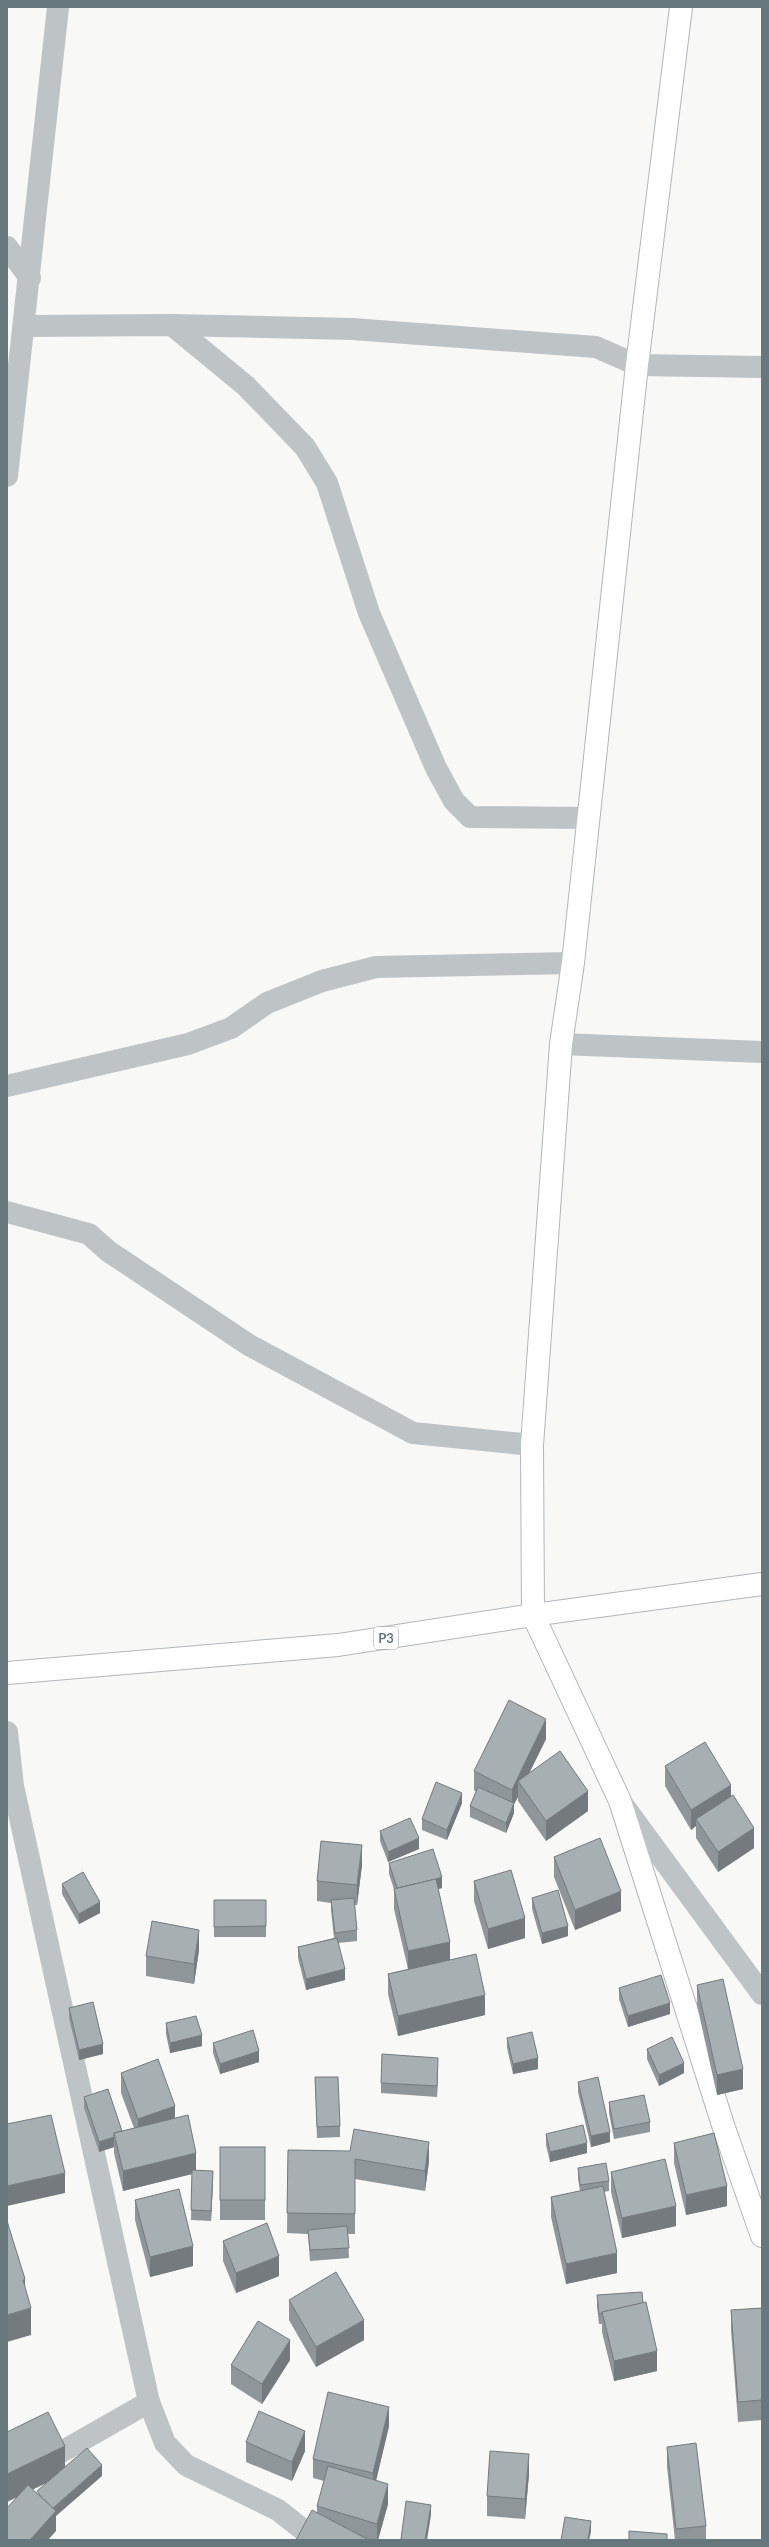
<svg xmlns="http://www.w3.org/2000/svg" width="769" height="2547" viewBox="0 0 769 2547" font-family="Lato,sans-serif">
  <rect width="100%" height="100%" fill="#f8f8f6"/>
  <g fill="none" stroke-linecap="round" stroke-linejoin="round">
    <g stroke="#b0b7ba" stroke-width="24">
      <path id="secondary" d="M681 7 637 365 573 963 561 1044 532 1445 533 1615 620 1801 724 2128 762 2236"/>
    </g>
    <g stroke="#b2b7b9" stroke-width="24">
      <path id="primary" d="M7 1673 338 1645 533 1615 762 1584"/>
    </g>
    <g stroke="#bec3c5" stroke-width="22">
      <path d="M7 247 30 278"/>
      <path d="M172 325 246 386 305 447 327 483 369 613 436 768 454 801 470 817 588 818"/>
      <path d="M25 326 172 325 352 329 596 347 637 365 762 367"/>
      <path d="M7 476 58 7"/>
      <path d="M561 1044 762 1052"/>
      <path d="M7 1086 188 1044 231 1028 267 1003 322 981 376 967 573 963"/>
      <path d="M7 1212 89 1234 108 1251 249 1345 413 1433 532 1445"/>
      <path d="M7 1732 13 1786 149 2402 165 2443 186 2465 278 2510 316 2540"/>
      <path d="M623 1805 762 1994"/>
      <path d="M7 2483 149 2402"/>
    </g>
    <use href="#secondary" stroke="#fff" stroke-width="22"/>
    <use href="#primary" stroke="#fff" stroke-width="22"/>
  </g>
  <g fill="#8f9699">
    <path d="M546 1739 529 1773 588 1811 546 1841 518 1801V1797L514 1804V1813L506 1833 470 1817V1806L476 1792 474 1790V1771Z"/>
    <path d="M665 1766 731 1796 754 1848 718 1872 696 1838V1826L691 1830 665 1786Z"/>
    <path d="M462 1803 447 1840 422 1830V1819Z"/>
    <path d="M380 1831 419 1849 388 1862 380 1841Z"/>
    <path d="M554 1857 621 1911 575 1930 554 1877Z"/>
    <path d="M389 1863 442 1888 438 1889 450 1959 485 2015 398 2036 388 1994V1974L408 1969 394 1909V1889L389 1874Z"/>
    <path d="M362 1865 357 1905H354L357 1930V1941L338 1943 345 1980 306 1990 298 1958V1947L334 1938 331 1910V1903L317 1901V1881Z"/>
    <path d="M474 1881 525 1938 488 1949 474 1901Z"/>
    <path d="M62 1884 100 1913 79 1924 62 1894Z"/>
    <path d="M532 1898 568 1936 542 1944 532 1909Z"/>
    <rect x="214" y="1900" width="52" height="37"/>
    <path d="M199 1950 194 1984 146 1976V1956Z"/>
    <path d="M697 1985 743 2089 717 2095 697 2005Z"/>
    <path d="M619 1988 670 2014 628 2027 619 1999Z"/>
    <path d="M69 2008 103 2054 79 2060 69 2018Z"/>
    <path d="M166 2023 202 2046 170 2053 166 2034Z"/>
    <path d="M507 2038 538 2069 513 2074 507 2048Z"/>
    <path d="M213 2043 259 2062 220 2074 213 2053Z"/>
    <path d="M647 2049 684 2073 659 2086 647 2059Z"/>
    <path d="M438 2068 437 2097 381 2093V2083Z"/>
    <path d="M121 2073 175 2118 196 2170 213 2181 211 2221 191 2220 192 2174 123 2191 114 2153V2147L99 2152 84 2108V2097L122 2131 134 2128 121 2093Z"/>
    <path d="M315 2077 340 2126V2137L317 2138Z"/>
    <path d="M578 2082 610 2142 591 2147 578 2092Z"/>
    <path d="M609 2102 650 2122V2132L614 2139 609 2113Z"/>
    <path d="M546 2134 587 2153 550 2162 546 2145Z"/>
    <path d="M674 2143 727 2206 686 2215 674 2163Z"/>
    <rect x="220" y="2147" width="45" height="73"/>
    <path d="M288 2150 429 2161 425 2191 355 2179V2234H348L349 2258 310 2261 308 2234 287 2233Z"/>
    <path d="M578 2168 609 2181V2191L604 2192 617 2273 566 2284 551 2217V2197L580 2191 578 2178Z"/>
    <path d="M611 2172 676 2226 622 2238 611 2192Z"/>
    <path d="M135 2200 193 2266 150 2277 135 2220Z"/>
    <path d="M223 2241 279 2276 236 2293 223 2261Z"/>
    <path d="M597 2295 643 2303 657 2371 614 2381 602 2332V2324H599L597 2306Z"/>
    <path d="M289 2300 364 2340 316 2367 289 2320Z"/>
    <path d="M762 2308V2420L738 2422 731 2330V2310Z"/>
    <path d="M290 2360 262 2404 231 2384V2365Z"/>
    <path d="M389 2426 376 2481 388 2504 378 2540H296L317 2512V2506L324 2481 313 2478V2459Z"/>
    <path d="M246 2442 305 2451 292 2481 246 2462Z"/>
    <path d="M667 2447 706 2526V2540H675L667 2467Z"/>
    <path d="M529 2474 525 2519 487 2516V2496Z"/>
  </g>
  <g fill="#747a7d">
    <path d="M546 1719V1739L522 1788 518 1781V1797L514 1804V1813L506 1833V1823L512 1810V1790Z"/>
    <path d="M731 1785V1805L696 1819V1826L691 1830V1810Z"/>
    <path d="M588 1791V1811L546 1841V1821Z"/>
    <path d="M462 1793V1803L447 1840V1830Z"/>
    <path d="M754 1828V1848L718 1872V1852Z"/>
    <path d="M419 1838V1849L388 1862V1852Z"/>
    <path d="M362 1845V1865L357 1905V1885Z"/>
    <path d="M442 1877V1888L398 1902V1892Z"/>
    <path d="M621 1891V1911L575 1930V1910Z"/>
    <path d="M100 1902V1913L79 1924V1914Z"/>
    <path d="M525 1918V1938L488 1949V1929Z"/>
    <path d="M568 1926V1936L542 1944V1933Z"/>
    <path d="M199 1930V1950L194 1984V1964Z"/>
    <path d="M450 1942V1961L408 1971V1951Z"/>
    <path d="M345 1969V1980L306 1990V1979Z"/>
    <path d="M485 1995V2015L398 2036V2016Z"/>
    <path d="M670 2003V2014L628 2027V2016Z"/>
    <path d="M202 2035V2046L170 2053V2043Z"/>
    <path d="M103 2044V2054L79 2060V2050Z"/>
    <path d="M259 2051V2062L220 2074V2064Z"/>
    <path d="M438 2058V2068L437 2097V2086Z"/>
    <path d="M538 2058V2069L513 2074V2064Z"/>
    <path d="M684 2063V2073L659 2086V2075Z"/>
    <path d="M743 2069V2089L717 2095V2075Z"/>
    <path d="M175 2106V2126L138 2139V2119Z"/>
    <path d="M610 2132V2142L591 2147V2136Z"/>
    <path d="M114 2137V2147L99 2152V2142Z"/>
    <path d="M429 2142V2161L425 2191V2171Z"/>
    <path d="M587 2143V2153L550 2162V2152Z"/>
    <path d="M196 2153V2173L123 2191V2171Z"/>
    <path d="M213 2171V2181L211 2221V2211Z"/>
    <path d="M65 2173V2193L7 2206V2186Z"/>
    <path d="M727 2186V2206L686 2215V2195Z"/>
    <path d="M676 2206V2226L622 2238V2218Z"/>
    <path d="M193 2246V2266L150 2277V2257Z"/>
    <path d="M617 2253V2273L566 2284V2264Z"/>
    <path d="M279 2256V2276L236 2293V2273Z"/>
    <path d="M25 2279V2307L23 2280Z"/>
    <path d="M31 2308V2335L7 2342V2315Z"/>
    <path d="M364 2320V2340L316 2367V2347Z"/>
    <path d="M290 2340V2360L262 2404V2384Z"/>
    <path d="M657 2351V2371L614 2381V2361Z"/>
    <path d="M389 2407V2426L373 2493V2473Z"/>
    <path d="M305 2431V2451L292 2481V2462Z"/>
    <path d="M65 2446V2474L7 2502V2474Z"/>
    <path d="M529 2454V2474L525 2519V2499Z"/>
    <path d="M102 2465V2476L56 2516V2531L48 2540H30L52 2509Z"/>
    <path d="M388 2484V2504L378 2540H377V2524Z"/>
    <path d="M431 2505V2515L427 2540H425Z"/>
    <path d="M591 2521V2532L589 2540H588Z"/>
  </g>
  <g fill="#a6afb2" stroke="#747a7d">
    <path d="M509 1700 546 1719 512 1790 474 1771Z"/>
    <path d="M705 1742 731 1785 691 1810 665 1766Z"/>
    <path d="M560 1751 588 1791 546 1821 518 1781Z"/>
    <path d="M436 1782 462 1793 447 1830 422 1819Z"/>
    <path d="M478 1787 514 1803 506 1823 470 1806Z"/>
    <path d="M733 1795 754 1828 718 1852 696 1819Z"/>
    <path d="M410 1818 419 1838 388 1852 380 1831Z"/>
    <path d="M600 1838 621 1891 575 1910 554 1857Z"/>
    <path d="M321 1841 362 1845 357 1885 317 1881Z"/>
    <path d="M433 1849 442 1877 436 1879 397 1888 389 1863Z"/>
    <path d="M511 1870 525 1918 488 1929 474 1881Z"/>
    <path d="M83 1872 100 1902 79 1914 62 1884Z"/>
    <path d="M436 1879 450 1942 408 1951 394 1889Z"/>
    <path d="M558 1890 568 1926 542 1933 532 1898Z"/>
    <path d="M354 1898 357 1930 335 1933 331 1900Z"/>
    <path d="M214 1900H266V1926L214 1927Z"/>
    <path d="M152 1921 199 1930 194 1964 146 1956Z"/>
    <path d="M337 1938 345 1969 306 1979 298 1947Z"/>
    <path d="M476 1954 485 1995 398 2016 388 1974Z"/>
    <path d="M661 1975 670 2003 628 2016 619 1988Z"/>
    <path d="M723 1979 743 2069 717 2075 697 1985Z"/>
    <path d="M93 2002 103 2044 79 2050 69 2008Z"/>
    <path d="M196 2016 202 2035 170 2043 166 2023Z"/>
    <path d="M253 2030 259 2051 220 2064 213 2043Z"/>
    <path d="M532 2032 538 2058 513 2064 507 2038Z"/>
    <path d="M672 2037 684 2063 659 2075 647 2049Z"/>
    <path d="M382 2054 438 2058 437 2086 381 2083Z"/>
    <path d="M158 2059 175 2106 138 2119 121 2073Z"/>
    <path d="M315 2077H338L340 2126 317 2127Z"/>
    <path d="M598 2077 610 2132 591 2136 578 2082Z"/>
    <path d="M108 2089 122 2131 114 2133V2137L99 2142 84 2097Z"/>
    <path d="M644 2095 650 2122 614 2129 609 2102Z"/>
    <path d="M51 2115 65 2173 7 2186V2124Z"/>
    <path d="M188 2115 196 2153 123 2171 114 2133Z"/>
    <path d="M583 2125 587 2143 550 2152 546 2134Z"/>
    <path d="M354 2129 429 2142 425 2171 355 2159V2214L287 2213 288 2150 350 2151Z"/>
    <path d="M714 2133 727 2186 686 2195 674 2143Z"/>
    <rect x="220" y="2147" width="45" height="53"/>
    <path d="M665 2159 676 2206 622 2218 611 2172Z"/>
    <path d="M606 2163 609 2181 580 2185 578 2168Z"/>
    <path d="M192 2170 213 2171 211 2211 191 2210Z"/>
    <path d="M603 2186 617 2253 566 2264 551 2197Z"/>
    <path d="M179 2189 193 2246 150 2257 135 2200Z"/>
    <path d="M7 2221 25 2279 23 2280 31 2308 7 2315Z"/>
    <path d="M267 2223 279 2256 236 2273 223 2241Z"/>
    <path d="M347 2226 349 2248 310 2250 308 2230Z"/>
    <path d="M336 2272 364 2320 316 2347 289 2300Z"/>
    <path d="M642 2292 643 2303 602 2312V2313L599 2314 597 2295Z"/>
    <path d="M646 2302 657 2351 614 2361 602 2312Z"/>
    <path d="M762 2308V2400L738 2402 731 2310Z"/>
    <path d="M258 2321 290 2340 262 2384 231 2365Z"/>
    <path d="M328 2392 389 2407 373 2473 313 2459Z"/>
    <path d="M259 2411 305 2431 292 2462 246 2442Z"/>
    <path d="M48 2412 65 2446 7 2474V2432Z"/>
    <path d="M696 2443 706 2526 676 2529 667 2447Z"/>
    <path d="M87 2448 102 2465 53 2508 42 2498 37 2491Z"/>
    <path d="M490 2451 529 2454 525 2499 487 2496Z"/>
    <path d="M328 2466 388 2484 377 2524 317 2506Z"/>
    <path d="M28 2485 56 2511 30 2540H7V2508Z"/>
    <path d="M406 2501 431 2505 425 2540H407L401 2539Z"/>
    <path d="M312 2510 369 2540H296Z"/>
    <path d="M565 2517 591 2521 588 2540H561Z"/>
    <path d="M629 2531 667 2534V2540H629Z"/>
  </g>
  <g text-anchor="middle" stroke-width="4" stroke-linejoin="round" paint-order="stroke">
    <rect fill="#fff" stroke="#94a0a4" stroke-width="1" x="374" y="1627" width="24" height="22" rx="3"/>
    <g font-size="13" font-weight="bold" fill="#66777d">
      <text x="386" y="1643">P3</text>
    </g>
  </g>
  <rect width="769" height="2547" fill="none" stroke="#66777d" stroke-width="16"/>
</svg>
